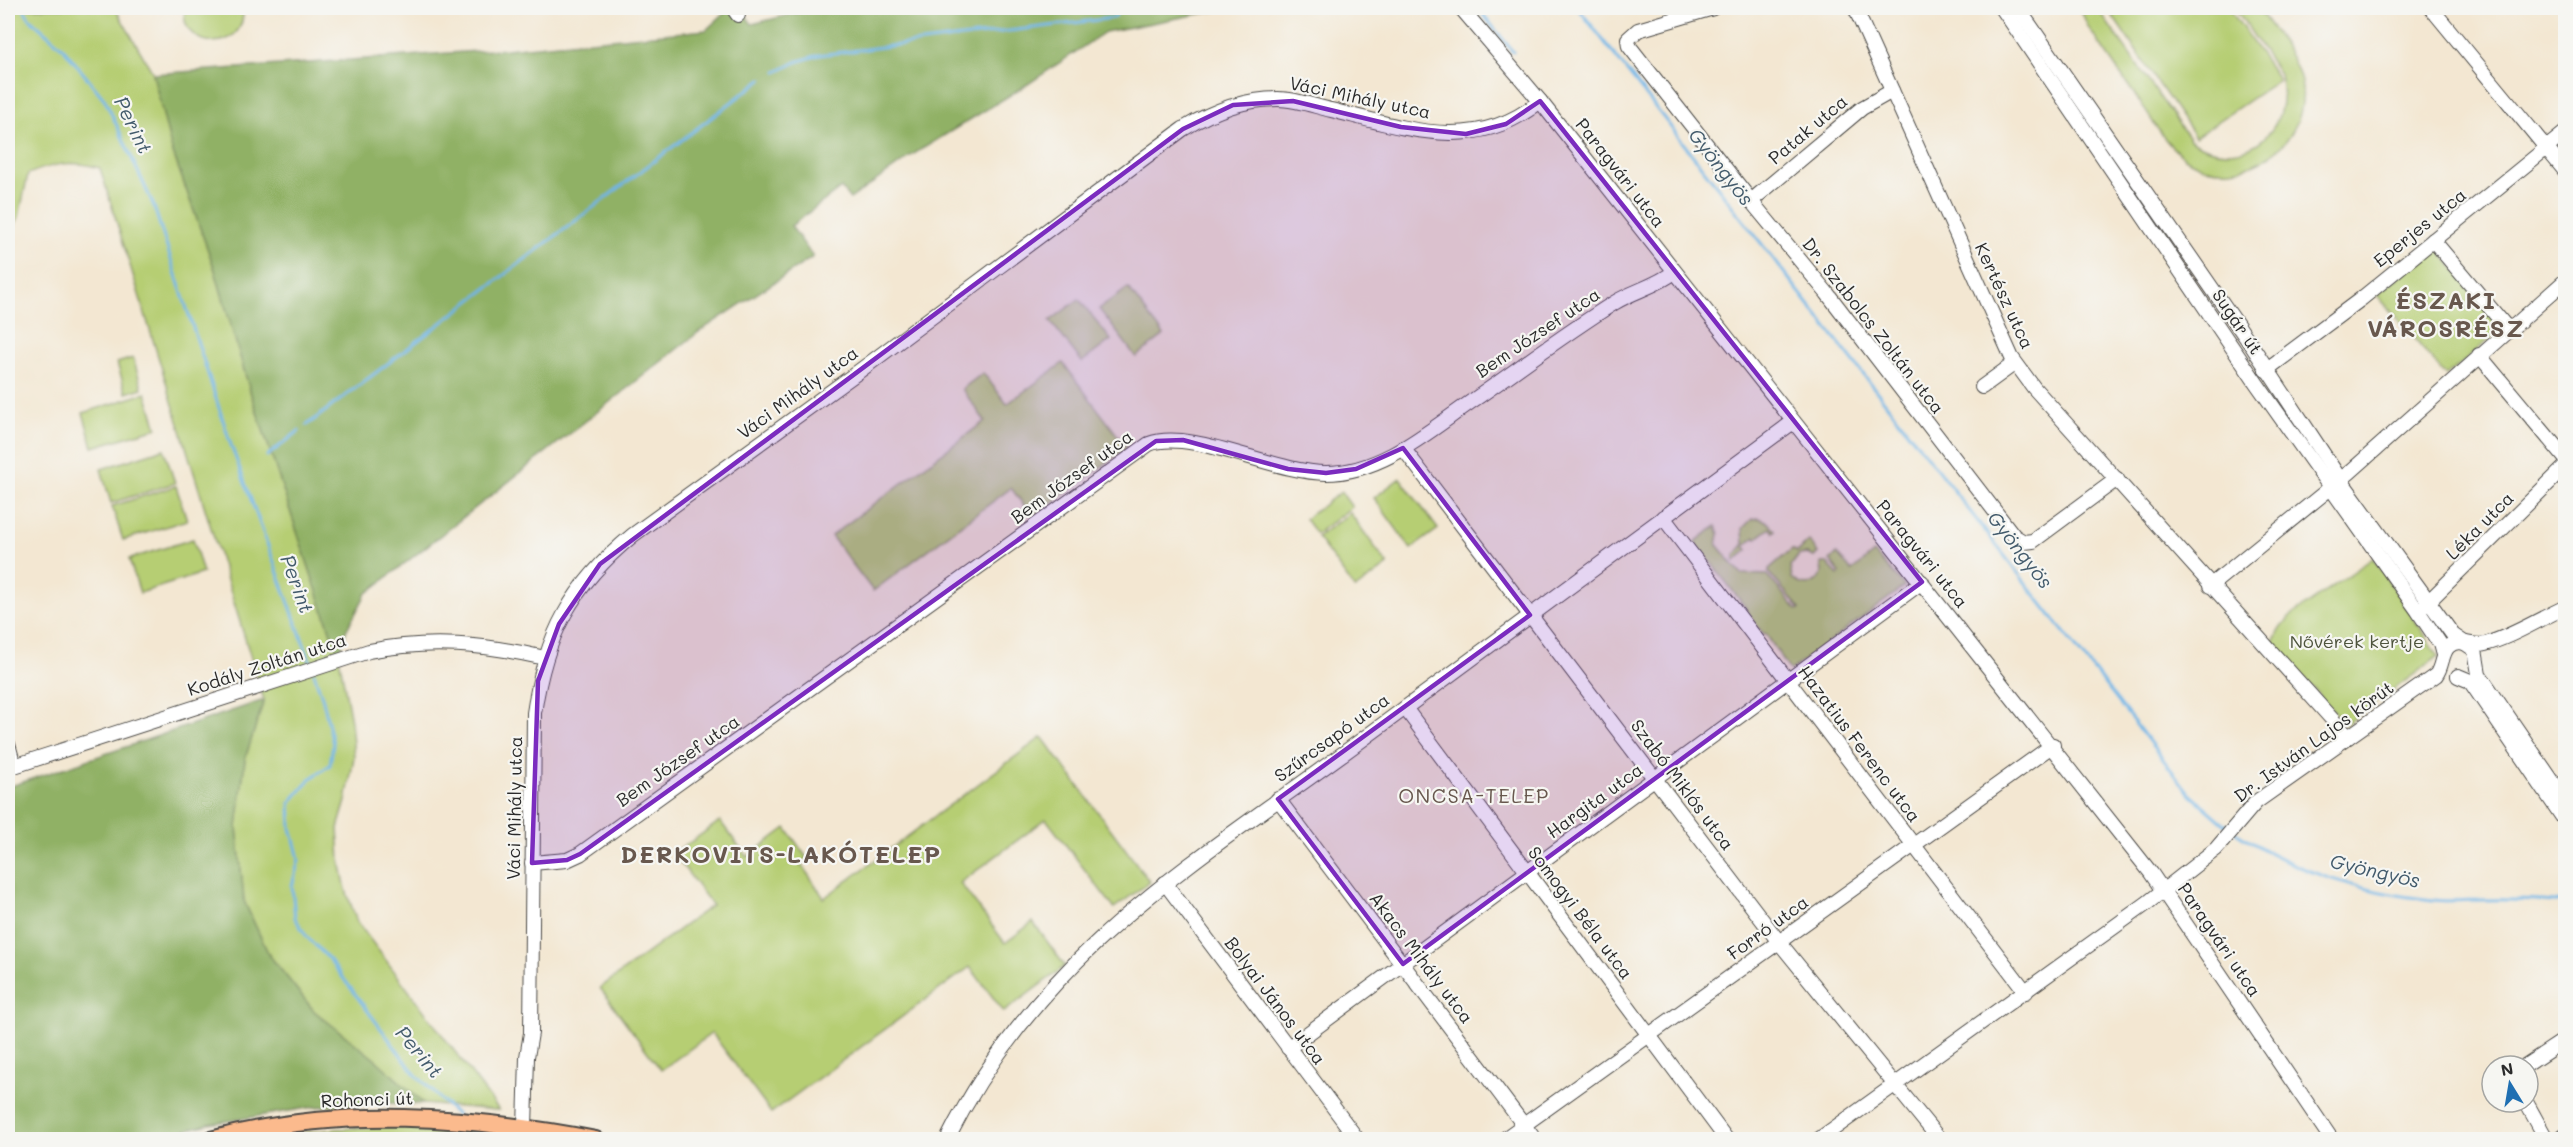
<svg xmlns="http://www.w3.org/2000/svg" width="2573" height="1147" viewBox="0 0 2573 1147" font-family="Mali,sans-serif">
  <rect width="100%" height="100%" fill="#f6f6f2"/>
  <filter id="ink" filterUnits="userSpaceOnUse"><feTurbulence type="fractalNoise" baseFrequency=".0167" numOctaves="2"/><feDisplacementMap in="SourceGraphic" scale="12" xChannelSelector="R" yChannelSelector="G"/><feConvolveMatrix kernelMatrix="1 2 1 2 8 2 1 2 1" color-interpolation-filters="sRGB"/></filter>
  <filter id="wash" filterUnits="userSpaceOnUse"><feTurbulence type="fractalNoise" baseFrequency=".008" numOctaves="4" result="noise"/><feDisplacementMap in="SourceGraphic" scale="24" xChannelSelector="R" yChannelSelector="G"/><feGaussianBlur stdDeviation="1.35" result="paint"/><feColorMatrix in="noise" values="0 0 0 0 0 0 0 0 0 0 0 0 0 0 0 0 0 1.4 0 .05"/><feComposite in="paint" operator="in"/></filter>
  <g filter="url(#wash)">
    <rect width="100%" height="100%" fill="#f3e7d2"/>
    <g fill="#b6ce73" stroke="#707c4f" stroke-width="1.5">
      <path d="M8 8H115L153 73 171 147 214 267 251 394 339 657 351 721 354 757 346 801 338 828 340 861 346 890 357 922 499 1110 424 1104 377 1061 314 1011 269 955 244 901 237 827 245 759 264 700 100 168C71 160 56 163 28 174L19 217 8 237V98L12 97 8 95Z"/>
      <path d="M185 8H243C247 56 177 50 185 8Z"/>
      <path d="M2080 8H2100L2104 18 2190 140C2241 173 2295 133 2280 75L2235 8H2258C2273 31 2295 55 2301 82 2313 143 2243 191 2190 161 2167 148 2154 123 2140 102 2122 77 2105 52 2088 27Z"/>
      <path d="M2107 8H2229L2279 80 2195 137Z"/>
      <path d="M2435 246 2504 327 2446 376 2377 295Z"/>
      <path d="M1128 288 1164 335 1136 357 1099 309Z"/>
      <path d="M1079 299 1111 340 1082 362 1050 321Z"/>
      <path d="M133 358 142 388 126 393 117 363Z"/>
      <path d="M1063 363 1127 448 1033 517 1011 488 873 591 831 536 985 421 962 389 983 373 1007 404Z"/>
      <path d="M146 393 157 428 93 447 83 413Z"/>
      <path d="M164 449 175 483 111 503 101 469Z"/>
      <path d="M1400 478 1438 529 1411 549 1374 498Z"/>
      <path d="M176 486 187 520 123 540 112 506Z"/>
      <path d="M1341 492 1352 507 1316 534 1305 519Z"/>
      <path d="M1350 513 1388 565 1355 589 1317 537Z"/>
      <path d="M1759 518 1766 521 1775 530 1773 532 1770 528 1757 538 1755 537 1745 546 1748 550 1735 561V555L1744 544 1743 528 1752 519Z"/>
      <path d="M1716 526 1719 534 1717 545 1741 574 1767 575 1797 610 1800 609 1769 573V569L1792 549 1797 552 1809 541 1818 553 1814 557 1807 554 1799 555 1790 567 1792 578C1803 589 1814 586 1822 574L1821 564 1823 563H1827L1838 575 1840 573 1830 560 1837 554 1852 571 1874 553 1905 586 1790 671 1766 634 1764 635 1745 610 1746 608 1695 542Z"/>
      <path d="M193 539 203 573 140 593 129 559Z"/>
      <path d="M2373 558 2439 656 2345 725 2273 641 2289 617Z"/>
      <path d="M1042 737 1150 882 1114 908 1046 819 960 883 1005 943 1033 922 1065 966 1004 1012 970 967 771 1113 712 1033 661 1070 600 988 712 905 674 854 720 821 747 857 786 828 807 858 801 864 824 898Z"/>
      <path d="M421 1125 496 1130 499 1139 239 1140 338 1129Z"/>
    </g>
    <g fill="#90b165" stroke="#5e6e48" stroke-width="1.5">
      <path d="M730 8H740L752 24 817 8H1230L1105 32 1028 84 917 152 850 199 841 188 791 226 813 257 700 331 366 594 346 631 339 657 251 394 214 267 171 147 153 74 506 49 706 30Z"/>
      <path d="M264 700 245 759 237 827 244 901 269 955 314 1011 377 1061 424 1104 376 1103 314 1107 209 1124 152 1139H8V787Z"/>
    </g>
    <g fill="none" stroke-linecap="round" stroke-linejoin="round">
      <g stroke="#70b5e6" stroke-width="3">
        <path d="M23 8 30 19 63 48 105 100 153 204 231 445 312 666"/>
        <path d="M1478 8 1513 52"/>
        <path d="M1578 8 2190 794 2228 827"/>
        <path d="M777 72 796 62 819 55 1113 18 1116 15 1115 8"/>
        <path d="M307 425 762 79"/>
        <path d="M267 456 299 431"/>
        <path d="M314 673 323 700 333 744 330 765 311 778 290 803 291 828 299 859 292 886 295 918 307 937 329 959 415 1074 457 1115"/>
        <path d="M2236 832C2293 872 2364 893 2433 900 2448 902 2464 900 2479 900 2508 899 2537 900 2566 903"/>
        <path d="M471 1128 477 1140"/>
      </g>
    </g>
  </g>
  <g filter="url(#ink)">
    <g fill="none" stroke-linecap="round" stroke-linejoin="round">
      <g stroke="#494744" stroke-width="16">
        <g id="minor">
          <path d="M733 8 738 15"/>
          <path d="M1461 8 1540 101 2151 873 2332 1140"/>
          <path d="M1713 8 1638 30 1628 39 1629 46 1751 201 1827 293 2014 536 2024 542 2033 541 2117 479"/>
          <path d="M1855 8 2012 358 2034 388 2348 737"/>
          <path d="M2002 8 2257 384 2418 611 2440 644 2443 655"/>
          <path d="M2018 8 2252 346 2340 479 2453 635 2475 650 2479 674 2566 801"/>
          <path d="M2431 8 2566 172"/>
          <path d="M1751 201 1862 108 1892 91"/>
          <path d="M2433 240 2508 329"/>
          <path d="M2479 355 2566 459"/>
          <path d="M2266 370 2361 299 2566 132"/>
          <path d="M1982 387 2015 363"/>
          <path d="M1403 448 1779 942 1940 1140"/>
          <path d="M1663 517 2026 992"/>
          <path d="M2210 586 2350 472 2566 280"/>
          <path d="M2424 606 2566 466"/>
          <path d="M2458 676 2470 681 2566 822"/>
          <path d="M1405 708 1727 1140"/>
          <path d="M8 744 14 766"/>
          <path d="M8 768 369 651C430 639 485 644 545 658"/>
          <path d="M1278 799 1535 1140"/>
          <path d="M532 863 567 860 580 854 1149 444C1191 428 1275 473 1326 473 1383 473 1431 429 1475 399 1521 367 1566 333 1614 303 1633 291 1657 286 1674 272"/>
          <path d="M1165 883 1358 1140"/>
          <path d="M1288 1048 1922 582"/>
          <path d="M2525 1066 2566 1039"/>
          <path d="M2526 1102 2547 1140"/>
          <path d="M525 1128 527 1057 531 1033 534 713C545 635 572 585 633 535L858 372 1183 129C1212 111 1243 99 1278 99 1296 99 1314 106 1331 110 1404 128 1476 155 1540 101"/>
          <path d="M947 1140C1042 949 1199 860 1363 739 1506 633 1650 528 1793 422"/>
          <path d="M1503 1140 2053 745"/>
          <path d="M1818 1140 2146 904 2216 849 2256 802 2436 675C2443 666 2441 653 2449 646 2460 637 2473 648 2485 644 2512 637 2539 619 2566 607"/>
          <path d="M2558 1140 2566 1134"/>
        </g>
      </g>
      <g stroke="#494744" stroke-width="20">
        <path id="major" d="M211 1140C337 1105 470 1116 596 1140"/>
      </g>
      <use href="#minor" stroke="#fff" stroke-width="14"/>
      <use href="#major" stroke="#fbba8d" stroke-width="16"/>
    </g>
  </g>
  <path fill="#7b2cbf" fill-opacity="0.2" stroke="#7b2cbf" stroke-width="4.5" stroke-linejoin="round" d="M1293 101 1401 127 1466 134 1506 124 1540 101 1922 582 1403 964 1278 799 1530 615 1403 448 1356 469 1326 473 1288 469 1183 440 1156 441 580 854 567 860 532 863 538 681 559 624 600 564 1183 129 1233 105Z"/>
  <g text-anchor="middle" stroke-width="4.5" stroke-linejoin="round" paint-order="stroke">
    <g font-size="18" fill="#2b2b2b" stroke="#f6f6f2">
      <text transform="translate(1360 98) rotate(12)" y="6">Váci Mihály utca</text>
      <text transform="translate(1808 130) rotate(-40)" y="6">Patak utca</text>
      <text transform="translate(1620 173) rotate(52)" y="6">Paragvári utca</text>
      <text transform="translate(2420 228) rotate(-39)" y="6">Eperjes utca</text>
      <text transform="translate(2004 296) rotate(65)" y="6">Kertész utca</text>
      <text transform="translate(2237 322) rotate(56)" y="6">Sugár út</text>
      <text transform="translate(1873 326) rotate(52)" y="6">Dr. Szabolcs Zoltán utca</text>
      <text transform="translate(1538 333) rotate(-34)" y="6">Bem József utca</text>
      <text transform="translate(798 393) rotate(-36)" y="6">Váci Mihály utca</text>
      <text transform="translate(1072 477) rotate(-36)" y="6">Bem József utca</text>
      <text transform="translate(2480 526) rotate(-45)" y="6">Léka utca</text>
      <text transform="translate(1922 554) rotate(51)" y="6">Paragvári utca</text>
      <text transform="translate(267 665) rotate(-18)" y="6">Kodály Zoltán utca</text>
      <text transform="translate(1332 738) rotate(-36)" y="6">Szűrcsapó utca</text>
      <text transform="translate(2314 742) rotate(-36)" y="6">Dr. István Lajos körút</text>
      <text transform="translate(1859 744) rotate(53)" y="6">Hazatius Ferenc utca</text>
      <text transform="translate(678 761) rotate(-35)" y="6">Bem József utca</text>
      <text transform="translate(1682 785) rotate(53)" y="6">Szabó Miklós utca</text>
      <text transform="translate(1595 801) rotate(-36)" y="6">Hargita utca</text>
      <text transform="translate(515 808) rotate(-89)" y="6">Váci Mihály utca</text>
      <text transform="translate(1580 913) rotate(53)" y="6">Somogyi Béla utca</text>
      <text transform="translate(1768 928) rotate(-36)" y="6">Forró utca</text>
      <text transform="translate(2219 940) rotate(56)" y="6">Paragvári utca</text>
      <text transform="translate(1421 958) rotate(53)" y="6">Akacs Mihály utca</text>
      <text transform="translate(1275 1001) rotate(53)" y="6">Bolyai János utca</text>
      <text transform="translate(367 1100) rotate(-2)" y="6">Rohonci út</text>
    </g>
    <g font-size="18" fill="#4e543d" stroke="#f6f6f2">
      <text x="2357" y="648">Nővérek kertje</text>
    </g>
    <g font-size="20" font-style="italic" fill="#435b6c" stroke="#f6f6f2">
      <text transform="translate(133 125) rotate(64)" y="7">Perint</text>
      <text transform="translate(1721 167) rotate(52)" y="7">Gyöngyös</text>
      <text transform="translate(2020 550) rotate(52)" y="7">Gyöngyös</text>
      <text transform="translate(297 584) rotate(70)" y="7">Perint</text>
      <text transform="translate(2375 871) rotate(13)" y="7">Gyöngyös</text>
      <text transform="translate(419 1052) rotate(50)" y="7">Perint</text>
    </g>
    <g font-size="20" letter-spacing="1.5" fill="#68584e" stroke="#f6f6f2">
      <text x="1474" y="803">ONCSA-TELEP</text>
    </g>
    <g font-size="24" font-weight="bold" letter-spacing="1.5" fill="#68584e" stroke="#f6f6f2">
      <text x="2446" y="309">ÉSZAKI<tspan x="2446" dy="28">VÁROSRÉSZ</tspan></text>
      <text x="781" y="863">DERKOVITS-LAKÓTELEP</text>
    </g>
  </g>
  <rect width="2573" height="1147" fill="none" stroke="#f6f6f2" stroke-width="30"/>
  <g transform="translate(2510 1084) rotate(349)"><circle r="28" fill="#f6f6f2" stroke="#a5a5a2" stroke-width="1.5"/>
  <path d="M0-4.5L10 22L0 15L-10 22Z" fill="#1f6fb2"/>
  <text y="-9" font-size="16" font-weight="bold" text-anchor="middle" fill="#2b2b2b">N</text>
  </g>
</svg>
